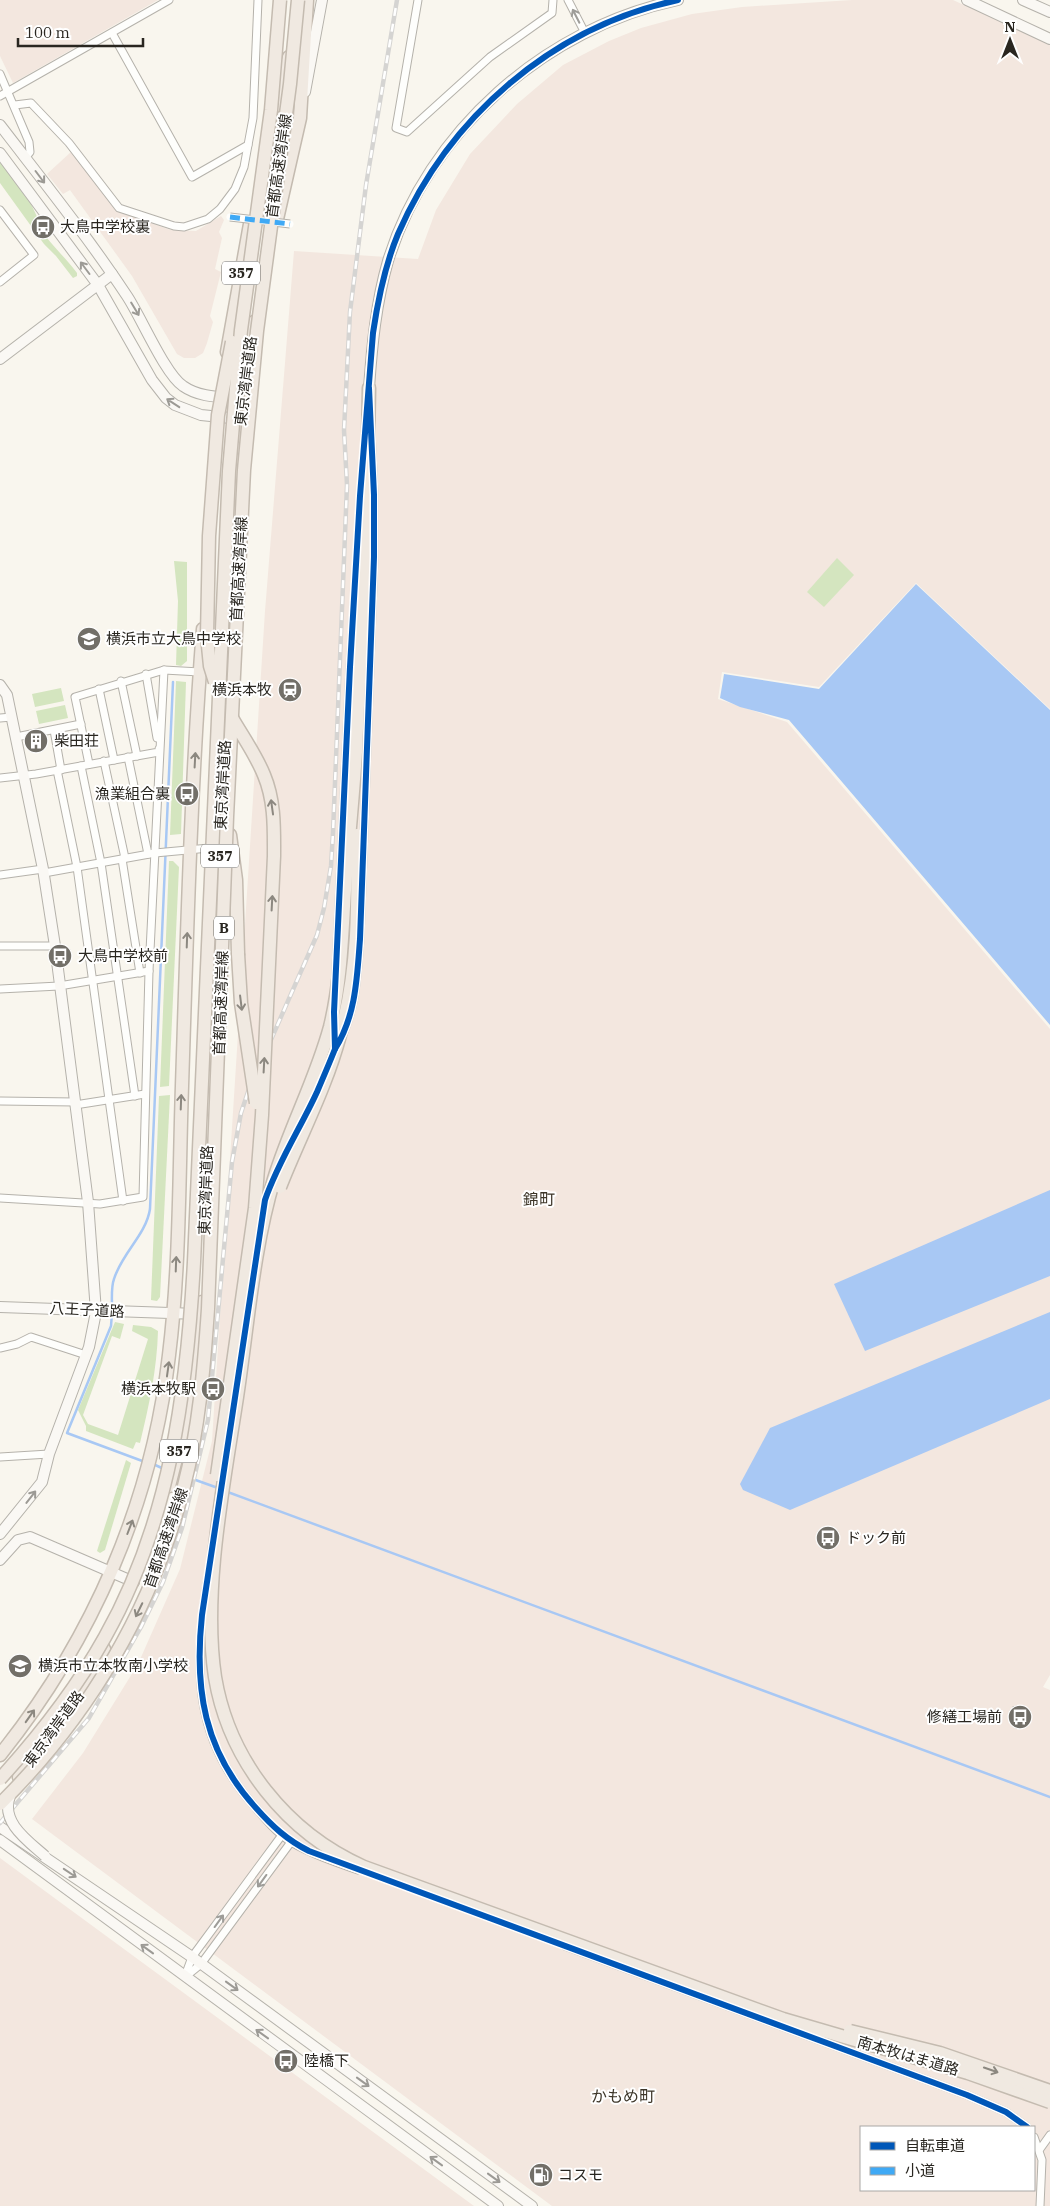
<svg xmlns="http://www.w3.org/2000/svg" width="1050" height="2206" viewBox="0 0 1050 2206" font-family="'IBM Plex Serif','Noto Sans JP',serif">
  <rect width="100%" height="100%" fill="#f9f6ee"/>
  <g fill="#f3e7df" fill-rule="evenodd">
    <path d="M0 0H158L13 83 0 56Z"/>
    <path d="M852 0H953L1050 44V709L916 583 819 687 722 672 718 699 787 722 1050 1029V1675L1043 1687 1050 1690V2206H552L32 1819 83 1753 138 1664 180 1569 212 1441 265 611 294 251 418 259 436 210 470 154 517 104 563 65 609 41 641 28 692 14 742 7ZM861 2127H1034V2190H861Z"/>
    <path d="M71 152 117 211 171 230 196 231 221 216 224 220 219 232 222 238 215 269 221 272 210 316 213 322 207 343 203 353 195 358H184L177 354 132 276 70 190 63 194 47 174Z"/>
    <path d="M0 1858 474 2206H0Z"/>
  </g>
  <g fill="#d4e5bf">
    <path d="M0 162 31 204 41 225 39 227C50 244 65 257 77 273V276L73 278 56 256 44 244 0 183Z"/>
    <path d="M837 558 854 575 824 607 807 592Z"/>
    <path d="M174 561 187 562V661L181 666 176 665 178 601Z"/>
    <path d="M176 681 186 682 181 834 170 835Z"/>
    <path d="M61 688 64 701 35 707 32 694Z"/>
    <path d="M65 705 68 718 39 724 36 711Z"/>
    <path d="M169 861H173L179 867 169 1086 160 1087Z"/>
    <path d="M170 1095 160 1297 157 1301 151 1300 159 1096Z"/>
    <path d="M115 1322 124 1324 120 1339 112 1336 83 1415 88 1424 118 1435 148 1339 132 1331 133 1325 151 1327 158 1331C157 1369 149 1406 140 1443L136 1442 133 1449 86 1431V1426L78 1410Z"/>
    <path d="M126 1460 131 1463 105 1550 100 1553 97 1551Z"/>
  </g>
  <g fill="#a8c8f4">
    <path d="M916 584 1050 710V1025L789 720 740 707 720 698 724 674 819 689Z"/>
    <path d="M1050 1190V1276L865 1351 834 1284Z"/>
    <path d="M1050 1312V1399L790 1510 743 1490 740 1484 770 1428Z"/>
  </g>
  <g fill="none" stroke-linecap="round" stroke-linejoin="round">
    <g stroke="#a8c8f4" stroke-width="2.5">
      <path d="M112 1307C112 1299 111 1287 114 1279 122 1253 146 1235 150 1209L173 682"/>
      <path d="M112 1313 111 1326 67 1433 145 1462"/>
      <path d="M153 1464 164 1469"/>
      <path d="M190 1478 218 1488"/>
      <path d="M225 1491 1050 1797"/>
    </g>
    <g stroke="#b5b2ab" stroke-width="9">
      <g id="street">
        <path d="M418 0 396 128 407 132 490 57 552 13 553 0"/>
        <path d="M568 0 585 33"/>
        <path d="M112 33 192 177 248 145 253 118 258 0"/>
        <path d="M0 74 29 142 30 152 25 158"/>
        <path d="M0 96 169 0"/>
        <path d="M15 105 31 103 69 143 119 208 174 226 184 227 208 219 220 209 235 189 244 167 248 145"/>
        <path d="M0 210 34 255 0 282"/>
        <path d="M369 388 374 495V557L360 939C357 978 356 1015 335 1049L334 1012 350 667Z"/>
        <path d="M146 674 157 738"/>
        <path d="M121 681 137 756"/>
        <path d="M99 689 114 760"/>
        <path d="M0 718 12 717"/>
        <path d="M54 730 61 770"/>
        <path d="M16 737 81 724"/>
        <path d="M128 757 148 854"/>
        <path d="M104 761 125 858"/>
        <path d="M89 764 75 697 164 670 200 672"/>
        <path d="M81 766 101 863 135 1096"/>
        <path d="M57 770 77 867 123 1201"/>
        <path d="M0 778 36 774 159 752V749"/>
        <path d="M122 859 140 973"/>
        <path d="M44 873 155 853 220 847"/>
        <path d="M0 875 43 869"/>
        <path d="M0 946H55"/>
        <path d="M0 989 59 986 149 971"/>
        <path d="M0 1101 75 1102"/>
        <path d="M75 1105 145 1094"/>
        <path d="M0 1198 100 1204 143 1197 149 971 164 670"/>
        <path d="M0 1348 17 1344 31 1337 86 1355"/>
        <path d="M0 1457 49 1454"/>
        <path d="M207 1583C194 1670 193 1739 256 1808 266 1820 277 1833 291 1842 312 1854 335 1862 358 1870"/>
        <path d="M565 1946 967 2095 1006 2112 1027 2127"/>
        <path d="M185 1976 192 1957 282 1835"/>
        <path d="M185 1977 201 1964 291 1842"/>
        <path d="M1034 2137 1042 2160 1040 2206"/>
        <path d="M1040 2149 1050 2135"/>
      </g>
    </g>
    <g stroke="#b5b2ab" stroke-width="12">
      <g id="secondary">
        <path d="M967 0 1050 39"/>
        <path d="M1023 0 1050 12"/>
        <path d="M305 92 322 0"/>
        <path d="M0 125C43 181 88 237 127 296 141 317 165 374 183 386 200 398 222 397 242 399"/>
        <path d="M0 153 98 285 152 380 166 398 175 405 201 415 240 419"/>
        <path d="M0 359 112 274"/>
        <path d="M369 388C372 345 376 303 388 261 428 131 545 28 678 0"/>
        <path d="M0 685 7 695 43 869 55 946 88 1202 96 1312 89 1347 49 1454 42 1482 0 1534"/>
        <path d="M0 1307 198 1314"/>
        <path d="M0 1560 18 1540 30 1537 134 1582"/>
        <path d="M0 1827 192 1957 532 2206"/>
        <path d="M0 1840 498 2206"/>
      </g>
    </g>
    <g stroke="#c4bbb0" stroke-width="15">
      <g id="highway">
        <path d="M274 107 289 57"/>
        <path d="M277 219 300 118 307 0"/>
        <path d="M227 352 250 224"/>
        <path d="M233 570C236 488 236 402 254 322"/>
        <path d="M356 752 367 497 369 388"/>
        <path d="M230 835 236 880 238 954"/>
        <path d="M169 1486 190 1404 202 1302"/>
        <path d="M0 1755C93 1639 152 1503 169 1355 180 1266 179 1175 182 1086 187 933 191 781 203 629"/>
        <path d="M19 1777C51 1736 80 1695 104 1649"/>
      </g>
    </g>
    <use href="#street" stroke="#fefefc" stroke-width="7"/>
    <use href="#secondary" stroke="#faf8f4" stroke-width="10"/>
    <use href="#highway" stroke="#f0e9e1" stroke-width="12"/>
    <g stroke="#d5d4d2" stroke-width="4.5">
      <path id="rail" d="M0 1823 89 1718 141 1627 163 1582 182 1528 208 1420 232 1162 241 1113 248 1092 317 935 324 908 331 866 333 833 347 485 344 430 350 312 366 185 397 0"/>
    </g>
    <use href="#rail" stroke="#fff" stroke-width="2.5" stroke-dasharray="8" stroke-linecap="butt"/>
    <g stroke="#b5b2ab" stroke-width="9" stroke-linecap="butt">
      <path id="street-bridge" d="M230 217 290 224"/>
    </g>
    <g stroke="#b5b2ab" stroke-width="12" stroke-linecap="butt">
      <path id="secondary-bridge" d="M10 1796C0 1822 28 1841 45 1856"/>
    </g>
    <g stroke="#c4bbb0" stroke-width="15" stroke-linecap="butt">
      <g id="highway-bridge">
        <path d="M215 682 210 666 207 636 209 536 218 415 232 342"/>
        <path d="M356 752C353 798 348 844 345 890 342 936 341 982 330 1027 316 1079 290 1127 274 1179 253 1249 248 1325 237 1397 224 1483 202 1591 215 1677 229 1761 287 1833 364 1867L783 2019 968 2073 1050 2102"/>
        <path d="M238 954 241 1003 256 1103"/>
        <path d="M280 1187C300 1136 326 1088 340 1035 359 970 358 902 357 835"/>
        <path d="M217 1475 255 1208 262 1115 274 856C274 829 275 801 264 775 256 755 243 737 232 718"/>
        <path d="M0 1779C40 1735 76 1689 105 1637 170 1522 187 1391 194 1262L229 471 241 330 271 110 280 0"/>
        <path d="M0 1804C89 1716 153 1608 184 1486 199 1428 204 1368 208 1309L227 817 244 470 257 331 290 84 298 0"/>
        <path d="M850 2031 940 2053 1050 2091"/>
      </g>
    </g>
    <use href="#street-bridge" stroke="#fefefc" stroke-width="7"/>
    <use href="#secondary-bridge" stroke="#faf8f4" stroke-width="10"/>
    <use href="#highway-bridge" stroke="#f0e9e1" stroke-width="12"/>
    <path stroke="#3fa9f5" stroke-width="5" stroke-dasharray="10 5" stroke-linecap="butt" d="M230 217 290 224"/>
    <g stroke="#fff" stroke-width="9">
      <g id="cycleway">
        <path d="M369 388 374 495V557L360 939C357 978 356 1015 335 1049L334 1012 350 667 360 496 373 333C378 299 385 265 398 234 449 117 552 27 678 0"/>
        <path d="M335 1049C329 1064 323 1078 317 1092 300 1129 278 1162 265 1200L202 1615C194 1689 204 1751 256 1808 272 1826 287 1840 309 1851L967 2095 1006 2112 1027 2127"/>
      </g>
    </g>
    <use href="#cycleway" stroke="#0057b8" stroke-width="6"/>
  </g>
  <defs><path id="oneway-shaft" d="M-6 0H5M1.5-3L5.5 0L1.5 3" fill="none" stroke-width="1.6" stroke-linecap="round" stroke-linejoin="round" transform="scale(1.25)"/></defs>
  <g stroke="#9e9d99">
    <use href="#oneway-shaft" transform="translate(576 16) rotate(-117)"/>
    <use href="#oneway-shaft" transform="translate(262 1881) rotate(126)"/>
    <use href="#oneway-shaft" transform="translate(219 1921) rotate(-54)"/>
  </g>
  <g stroke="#9c9a95">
    <use href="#oneway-shaft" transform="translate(40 177) rotate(53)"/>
    <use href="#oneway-shaft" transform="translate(85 268) rotate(-127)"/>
    <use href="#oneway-shaft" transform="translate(135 309) rotate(59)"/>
    <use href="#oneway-shaft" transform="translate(173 403) rotate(-147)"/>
    <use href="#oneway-shaft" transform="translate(31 1497) rotate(-52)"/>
    <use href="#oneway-shaft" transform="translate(70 1873) rotate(34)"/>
    <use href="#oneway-shaft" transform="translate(147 1949) rotate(-144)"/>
    <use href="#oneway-shaft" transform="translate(232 1986) rotate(36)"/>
    <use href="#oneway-shaft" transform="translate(262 2034) rotate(-144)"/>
    <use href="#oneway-shaft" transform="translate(363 2082) rotate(36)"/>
    <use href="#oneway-shaft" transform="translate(436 2161) rotate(-144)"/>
    <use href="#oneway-shaft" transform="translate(494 2178) rotate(36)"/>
  </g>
  <g stroke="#8c8880">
    <use href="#oneway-shaft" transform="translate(195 760) rotate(-87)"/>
    <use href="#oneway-shaft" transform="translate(272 807) rotate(-98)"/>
    <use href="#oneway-shaft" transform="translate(272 903) rotate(-87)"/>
    <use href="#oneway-shaft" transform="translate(187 940) rotate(-88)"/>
    <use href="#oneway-shaft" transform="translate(241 1003) rotate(83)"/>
    <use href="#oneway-shaft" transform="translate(264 1065) rotate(-87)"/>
    <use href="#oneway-shaft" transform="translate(181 1102) rotate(-88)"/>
    <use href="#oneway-shaft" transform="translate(176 1264) rotate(-88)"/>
    <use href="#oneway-shaft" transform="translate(168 1369) rotate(-82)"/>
    <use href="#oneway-shaft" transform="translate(130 1527) rotate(-69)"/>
    <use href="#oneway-shaft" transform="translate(139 1610) rotate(116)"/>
    <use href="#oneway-shaft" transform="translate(30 1716) rotate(-55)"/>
    <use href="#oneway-shaft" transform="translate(991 2070) rotate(19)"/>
  </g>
  <defs>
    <g id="bus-disc" transform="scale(1.25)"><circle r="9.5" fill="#726f68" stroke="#fff"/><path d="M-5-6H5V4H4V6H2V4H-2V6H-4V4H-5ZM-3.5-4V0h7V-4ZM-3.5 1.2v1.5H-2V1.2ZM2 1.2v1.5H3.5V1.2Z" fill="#fff"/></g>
    <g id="school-disc" transform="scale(1.25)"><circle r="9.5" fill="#726f68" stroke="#fff"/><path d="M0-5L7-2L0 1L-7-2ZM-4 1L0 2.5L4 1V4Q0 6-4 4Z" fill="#fff"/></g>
    <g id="station-disc" transform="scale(1.25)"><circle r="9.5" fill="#726f68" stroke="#fff"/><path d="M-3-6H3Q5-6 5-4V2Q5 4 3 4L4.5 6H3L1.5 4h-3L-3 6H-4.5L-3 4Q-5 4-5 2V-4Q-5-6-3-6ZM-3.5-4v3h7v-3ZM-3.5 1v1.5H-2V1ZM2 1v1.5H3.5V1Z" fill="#fff"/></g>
    <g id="building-disc" transform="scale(1.25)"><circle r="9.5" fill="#726f68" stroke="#fff"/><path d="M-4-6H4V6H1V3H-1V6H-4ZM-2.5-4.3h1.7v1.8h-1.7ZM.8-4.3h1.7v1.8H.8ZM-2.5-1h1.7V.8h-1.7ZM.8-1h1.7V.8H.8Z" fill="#fff"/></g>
    <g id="fuel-disc" transform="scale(1.25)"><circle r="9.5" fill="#726f68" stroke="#fff"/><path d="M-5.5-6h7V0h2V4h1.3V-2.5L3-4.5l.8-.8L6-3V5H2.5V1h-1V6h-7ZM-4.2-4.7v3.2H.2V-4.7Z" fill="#fff"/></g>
  </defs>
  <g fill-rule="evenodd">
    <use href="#bus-disc" x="43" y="227"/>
    <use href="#school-disc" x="89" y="639"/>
    <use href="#station-disc" x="290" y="690"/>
    <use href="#building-disc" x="36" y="741"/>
    <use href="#bus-disc" x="187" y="794"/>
    <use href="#bus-disc" x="60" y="956"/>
    <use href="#bus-disc" x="213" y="1389"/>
    <use href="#bus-disc" x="828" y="1538"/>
    <use href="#school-disc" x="20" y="1666"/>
    <use href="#bus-disc" x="1020" y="1717"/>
    <use href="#bus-disc" x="286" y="2061"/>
    <use href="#fuel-disc" x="541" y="2175"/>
  </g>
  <g text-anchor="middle" stroke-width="4" stroke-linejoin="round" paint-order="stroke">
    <g fill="#fff" stroke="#696763" stroke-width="1">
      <rect x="222" y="261.5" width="38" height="23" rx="4"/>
      <rect x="201" y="844.5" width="38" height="23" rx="4"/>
      <rect x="214" y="916.5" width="20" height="23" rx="4"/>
      <rect x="160" y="1439.5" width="38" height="23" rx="4"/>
    </g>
    <g font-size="14" font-weight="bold" fill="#292620">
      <text x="241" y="278">357</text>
      <text x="220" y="861">357</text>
      <text x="224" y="933">B</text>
      <text x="179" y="1456">357</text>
    </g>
    <g font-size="15" fill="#292620" stroke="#fff">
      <text transform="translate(279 166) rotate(-82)" y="5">首都高速湾岸線</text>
      <text transform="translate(246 381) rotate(-83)" y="5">東京湾岸道路</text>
      <text transform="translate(239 569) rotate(-87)" y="5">首都高速湾岸線</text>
      <text transform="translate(223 785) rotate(-87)" y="5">東京湾岸道路</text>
      <text transform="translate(221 1003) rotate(-88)" y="5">首都高速湾岸線</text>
      <text transform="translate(206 1190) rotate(-88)" y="5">東京湾岸道路</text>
      <text transform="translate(87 1310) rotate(3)" y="5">八王子道路</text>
      <text transform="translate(166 1538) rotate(-71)" y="5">首都高速湾岸線</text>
      <text transform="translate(54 1729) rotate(-54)" y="5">東京湾岸道路</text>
      <text transform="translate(908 2056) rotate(16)" y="5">南本牧はま道路</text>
    </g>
    <g font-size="15" fill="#292620" stroke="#fff" text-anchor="start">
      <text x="60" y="232">大鳥中学校裏</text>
      <text x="106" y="644">横浜市立大鳥中学校</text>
      <text x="272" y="695" text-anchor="end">横浜本牧</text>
      <text x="54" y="746">柴田荘</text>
      <text x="170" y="799" text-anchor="end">漁業組合裏</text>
      <text x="78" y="961">大鳥中学校前</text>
      <text x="196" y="1394" text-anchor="end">横浜本牧駅</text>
      <text x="846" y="1543">ドック前</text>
      <text x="38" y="1671">横浜市立本牧南小学校</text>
      <text x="1002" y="1722" text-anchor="end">修繕工場前</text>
      <text x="304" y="2066">陸橋下</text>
      <text x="558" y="2180">コスモ</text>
    </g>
    <g font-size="16" fill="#3d3629" stroke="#fff">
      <text x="539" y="1205">錦町</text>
      <text x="623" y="2102">かもめ町</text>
    </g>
  </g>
  <rect x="860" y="2126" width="175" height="65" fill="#ffffff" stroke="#a9a8a6"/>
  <rect x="870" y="2142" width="25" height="8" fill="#0057b8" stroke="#a9a8a6"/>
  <text x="905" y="2151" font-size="15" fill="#292620">自転車道</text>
  <rect x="870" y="2167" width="25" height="8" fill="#3fa9f5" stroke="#a9a8a6"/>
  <text x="905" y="2176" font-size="15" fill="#292620">小道</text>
  <g transform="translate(1010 40)" stroke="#ffffff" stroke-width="4" paint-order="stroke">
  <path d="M0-4L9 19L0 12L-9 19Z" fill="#292620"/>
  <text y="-8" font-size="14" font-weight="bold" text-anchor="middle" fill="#292620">N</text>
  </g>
  <path d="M18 38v8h125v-8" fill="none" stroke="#292620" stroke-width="2.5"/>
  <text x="25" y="38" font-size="15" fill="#292620" stroke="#ffffff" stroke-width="4" paint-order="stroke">100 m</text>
</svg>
